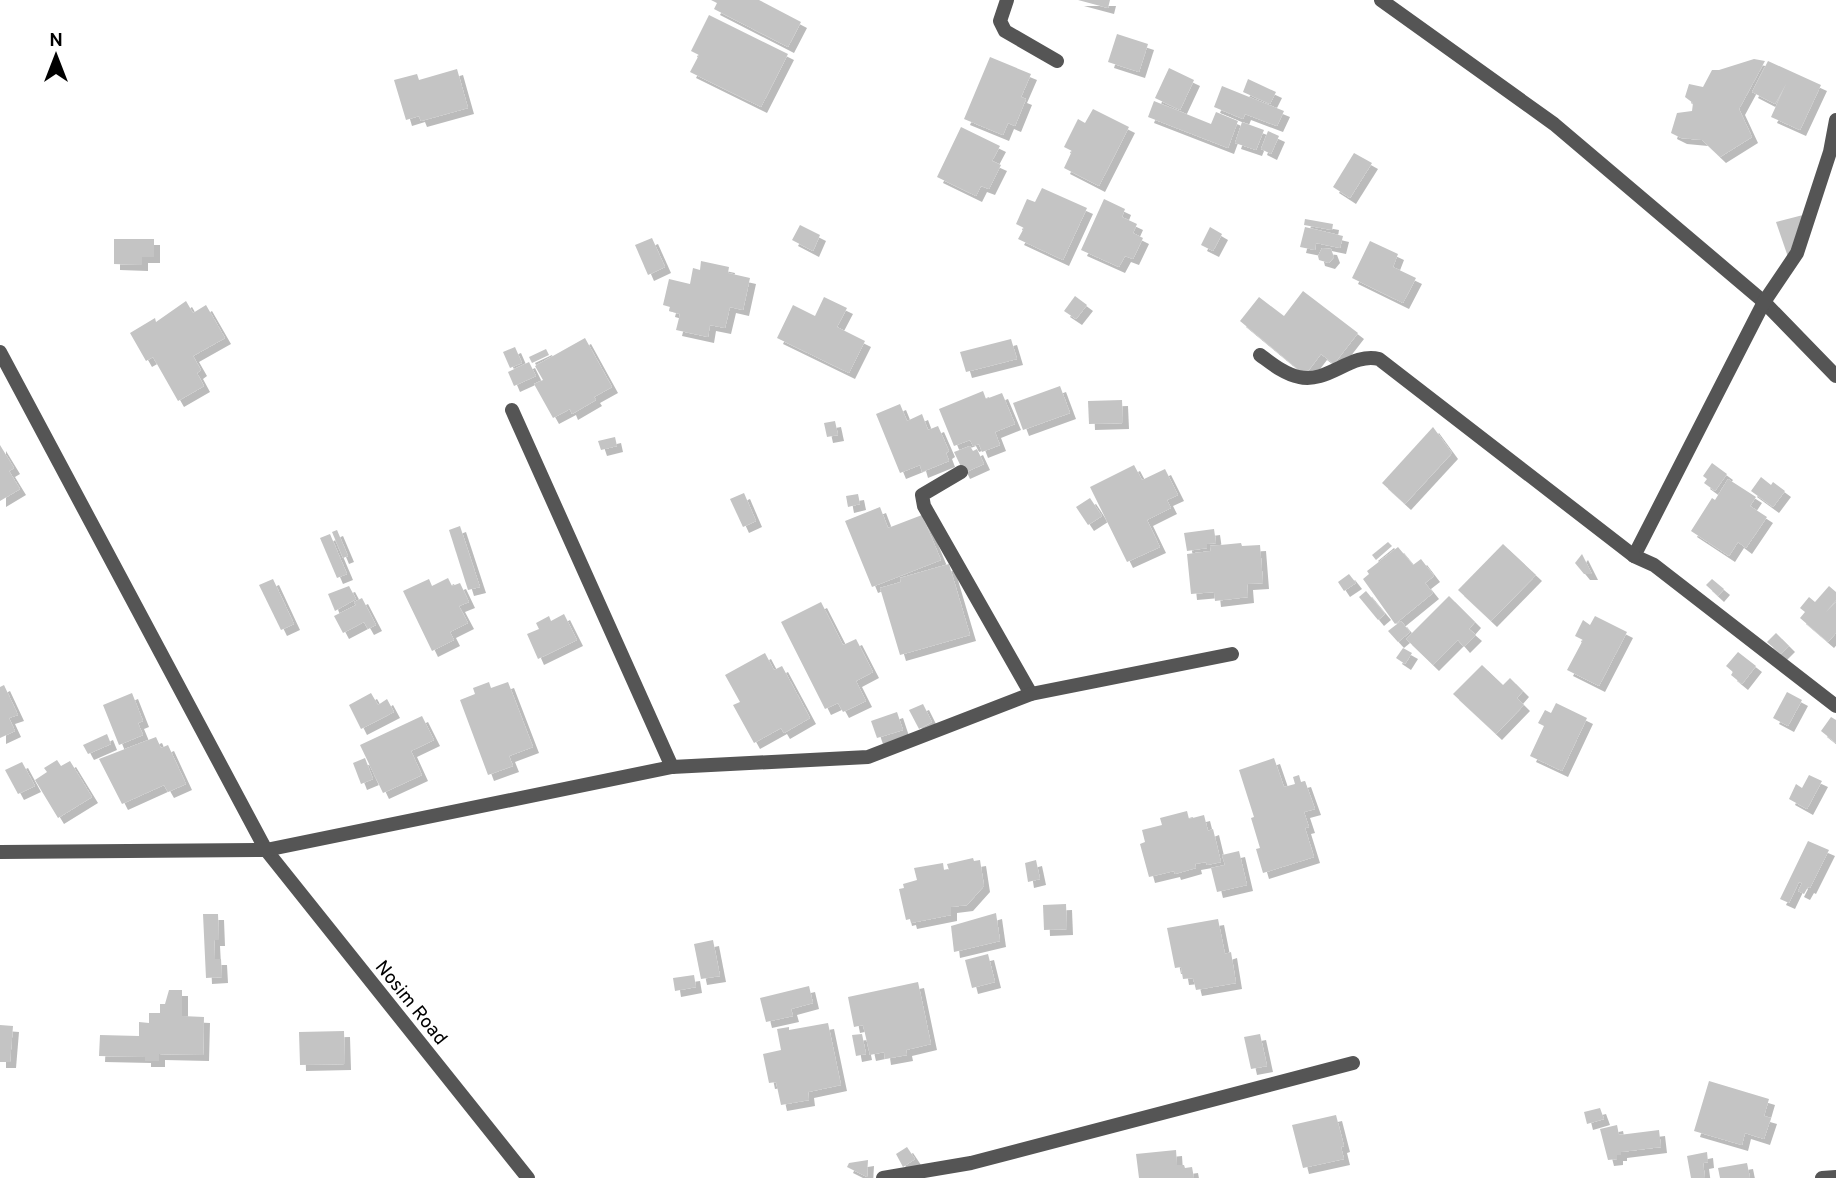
<svg xmlns="http://www.w3.org/2000/svg" width="1836" height="1178" viewBox="0 0 1836 1178" font-family="Overpass,sans-serif">
  <defs>
    <filter id="shadow"><feDropShadow dx="6" dy="6" stdDeviation="0" flood-color="#0004"/></filter>
  </defs>
  <rect width="100%" height="100%" fill="#fff"/>
  <g fill="#c4c4c4" filter="url(#shadow)">
    <path d="M711 0H759L801 22 788 47 714 9 717 3Z"/>
    <path d="M1078 0H1110L1108 8Z"/>
    <path d="M709 15 788 54 761 107 690 72 699 55 691 51Z"/>
    <path d="M1117 34 1148 44 1139 72 1108 62Z"/>
    <path d="M990 57 1031 74 1021 97 1026 99 1015 126 1008 123 1003 135 964 119Z"/>
    <path d="M1754 59 1765 61 1739 109 1752 137 1720 157 1702 140 1681 138 1671 133 1677 113 1692 111 1693 103 1685 97 1689 84 1703 87 1712 70H1719Z"/>
    <path d="M1768 61 1821 85 1800 130 1771 117 1786 84 1775 104 1752 92Z"/>
    <path d="M1169 68 1194 80 1180 110 1155 98Z"/>
    <path d="M457 69 468 108 421 121 419 116 406 120 394 80 417 74 419 80Z"/>
    <path d="M1248 79 1276 92 1270 104 1243 92Z"/>
    <path d="M1222 86 1284 111 1277 126 1245 114 1243 119 1214 107Z"/>
    <path d="M1154 101 1211 124 1216 112 1238 121 1228 148 1148 117Z"/>
    <path d="M1093 109 1129 127 1099 186 1064 168 1072 151 1064 147 1078 119 1085 123Z"/>
    <path d="M1242 122 1264 130 1256 150 1235 143Z"/>
    <path d="M961 127 1000 146 992 161 1001 165 989 189 981 186 976 196 937 177Z"/>
    <path d="M1268 131 1279 136 1271 154 1261 149Z"/>
    <path d="M1354 153 1372 163 1350 198 1333 187Z"/>
    <path d="M1042 188 1087 208 1063 260 1018 239 1024 228 1016 224 1027 199 1035 202Z"/>
    <path d="M1104 199 1125 209 1122 217 1137 224 1133 233 1143 238 1133 259 1125 256 1119 267 1081 250Z"/>
    <path d="M1803 215 1788 257 1776 222Z"/>
    <path d="M1305 219 1333 224 1332 230 1304 225Z"/>
    <path d="M800 225 820 235 813 251 792 240Z"/>
    <path d="M1210 227 1222 234 1213 251 1201 245Z"/>
    <path d="M1305 227 1343 236 1340 248 1316 243 1315 250 1300 247Z"/>
    <path d="M652 238 665 267 648 275 635 245Z"/>
    <path d="M114 239H154V257H142V265L114 264Z"/>
    <path d="M1370 241 1398 254 1393 267 1416 278 1403 303 1352 278Z"/>
    <path d="M1322 248 1331 249 1334 257 1329 263 1319 260 1318 256Z"/>
    <path d="M701 261 729 267 728 273 750 278 743 310 730 307 725 328 710 325 708 337 676 330 680 314 669 311 670 307 663 305 669 279 690 284 693 268 700 270Z"/>
    <path d="M1303 291 1358 333 1334 364 1321 354 1305 375 1240 321 1259 297 1284 316Z"/>
    <path d="M1075 296 1087 305 1076 319 1064 311Z"/>
    <path d="M824 297 847 308 837 327 865 341 849 373 777 338 793 305 815 316Z"/>
    <path d="M186 301 193 313 206 305 225 338 193 356 201 370 197 373 204 386 178 401 153 357 146 361 130 333 155 318 156 322Z"/>
    <path d="M585 338 612 387 594 397 596 400 572 414 570 409 553 418 534 384 543 380 535 366Z"/>
    <path d="M1011 339 1017 359 966 372 960 352Z"/>
    <path d="M515 347 522 363 510 368 503 352Z"/>
    <path d="M546 349 549 355 532 363 529 357Z"/>
    <path d="M529 362 536 376 514 386 508 372Z"/>
    <path d="M1060 386 1070 413 1023 430 1013 403Z"/>
    <path d="M983 391 986 399 1002 393 1015 424 995 432 1000 445 982 452 979 444 973 446 970 440 954 446 939 409Z"/>
    <path d="M1122 400 1123 423 1089 424 1088 401Z"/>
    <path d="M900 404 907 421 922 414 928 430 938 426 949 451 946 453 949 461 922 472 920 465 900 473 876 414Z"/>
    <path d="M835 421 838 435 827 437 824 423Z"/>
    <path d="M1433 427 1452 453 1405 504 1382 483Z"/>
    <path d="M615 437 617 446 601 450 598 441Z"/>
    <path d="M0 445 14 468 9 471 20 489 0 501Z"/>
    <path d="M970 446 973 451 977 449 984 464 964 473 954 452Z"/>
    <path d="M1712 463 1727 474 1715 491 1704 483 1707 479 1703 476Z"/>
    <path d="M1134 465 1142 480 1165 469 1178 495 1167 500 1171 508 1147 520 1160 547 1127 562 1090 487Z"/>
    <path d="M1761 477 1771 485 1773 482 1785 491 1773 507 1751 491Z"/>
    <path d="M1728 479 1756 497 1750 506 1767 517 1746 548 1738 542 1729 556 1691 531 1712 498 1715 500Z"/>
    <path d="M744 493 756 521 743 527 730 499Z"/>
    <path d="M858 494 860 504 848 507 846 496Z"/>
    <path d="M1090 498 1102 516 1088 525 1076 507Z"/>
    <path d="M880 507 888 528 922 515 941 560 872 587 845 521Z"/>
    <path d="M460 526 480 587 468 590 449 530Z"/>
    <path d="M1214 529 1216 543 1207 544V548L1187 551 1184 533Z"/>
    <path d="M337 530 348 556 343 558 332 532Z"/>
    <path d="M330 534 347 574 337 578 320 538Z"/>
    <path d="M1388 542 1392 546 1376 560 1372 555Z"/>
    <path d="M1241 543 1242 546 1260 545 1263 583 1247 584 1248 597 1215 601 1214 592 1191 594 1187 554 1211 551 1210 546Z"/>
    <path d="M1503 544 1536 575 1491 621 1458 590Z"/>
    <path d="M1398 547 1413 565 1421 559 1434 576 1425 583 1433 593 1395 624 1363 579 1369 574 1367 571Z"/>
    <path d="M1582 554 1592 574H1584L1575 563Z"/>
    <path d="M949 564 970 635 900 655 880 588 901 582 900 578Z"/>
    <path d="M1349 574 1356 583 1344 591 1338 582Z"/>
    <path d="M448 578 452 586 460 583 469 602 459 606 468 623 450 632 454 640 432 651 403 591 429 579 432 586Z"/>
    <path d="M273 579 294 624 281 630 259 585Z"/>
    <path d="M1712 579 1724 589 1718 596 1706 585Z"/>
    <path d="M349 586 356 599 335 611 328 594Z"/>
    <path d="M1829 586 1836 592V600L1826 612 1836 602V633L1828 642 1800 618 1805 612 1800 608 1809 597 1815 602Z"/>
    <path d="M1366 591 1385 614 1378 620 1359 597Z"/>
    <path d="M1449 596 1475 622 1469 629 1476 635 1464 647 1458 640 1433 665 1406 639Z"/>
    <path d="M362 598 376 625 368 629 364 622 343 633 334 616 356 605 354 602Z"/>
    <path d="M821 602 843 645 856 639 873 672 856 681 866 701 843 712 838 703 825 709 781 622Z"/>
    <path d="M564 614 577 640 538 659 527 634 539 629 536 623 549 616 551 621Z"/>
    <path d="M1595 616 1627 632 1599 686 1567 670 1583 640 1575 636 1583 620 1590 625Z"/>
    <path d="M1401 621 1410 632 1398 642 1388 631Z"/>
    <path d="M1776 633 1789 646 1781 654 1767 642Z"/>
    <path d="M1403 648 1412 653 1405 664 1396 658Z"/>
    <path d="M1738 652 1756 666 1742 684 1731 675 1733 672 1726 666Z"/>
    <path d="M765 653 774 670 782 666 810 718 784 733 781 728 754 743 733 705 740 702 725 675Z"/>
    <path d="M1482 665 1503 685 1510 678 1523 691 1517 698 1524 705 1496 734 1453 694Z"/>
    <path d="M489 682 491 688 508 682 533 747 509 756 513 766 488 775 460 700 475 694 473 688Z"/>
    <path d="M4 685 18 715 9 718 15 731 0 738V687Z"/>
    <path d="M1787 692 1802 700 1788 726 1773 718Z"/>
    <path d="M132 693 143 721 138 723 143 735 119 745 103 705Z"/>
    <path d="M371 693 378 705 387 699 394 712 361 729 349 705Z"/>
    <path d="M1556 703 1587 718 1562 771 1530 756 1544 726 1538 723 1545 710 1551 713Z"/>
    <path d="M923 704 932 722 919 729 909 710Z"/>
    <path d="M897 712 903 730 877 738 871 721Z"/>
    <path d="M422 716 434 740 411 751 422 775 383 793 360 745Z"/>
    <path d="M1831 717 1836 720V743L1821 731Z"/>
    <path d="M107 734 111 744 88 754 83 745Z"/>
    <path d="M156 737 161 748 168 745 186 784 168 792 164 785 122 804 99 759Z"/>
    <path d="M365 758 373 779 361 784 353 763Z"/>
    <path d="M1274 758 1284 787 1295 784 1293 777 1299 775 1301 782 1305 781 1315 809 1304 812 1309 827 1305 828 1314 857 1263 873 1256 849 1260 848 1251 818 1254 817 1239 770Z"/>
    <path d="M57 760 61 766 70 761 92 797 58 818 35 780 47 772 44 768Z"/>
    <path d="M22 762 35 786 18 794 5 770Z"/>
    <path d="M1809 775 1822 781 1807 809 1789 799 1796 784 1802 788Z"/>
    <path d="M1187 811 1189 819 1204 815 1208 831 1213 829 1221 862 1207 865 1206 862 1195 864 1196 868 1175 874 1174 871 1149 877 1140 844 1145 842 1142 830 1162 825 1160 818Z"/>
    <path d="M1808 841 1829 850 1810 888 1808 887 1804 894 1798 891 1802 883 1799 882 1789 903 1780 899Z"/>
    <path d="M1239 851 1247 885 1217 892 1211 868 1225 865 1222 855Z"/>
    <path d="M973 858 974 861 980 860 984 886 967 905 951 907V915L911 923 910 919 906 920 899 889 904 888 903 884 917 880 914 868 943 863 944 870H949L947 864Z"/>
    <path d="M1036 860 1040 879 1028 882 1025 863Z"/>
    <path d="M1066 904 1067 929 1044 930 1043 905Z"/>
    <path d="M996 913 1000 941 954 952 951 926Z"/>
    <path d="M203 914H218L219 940H214L215 959H221L222 977 206 978Z"/>
    <path d="M1218 919 1225 954 1231 952 1236 983 1196 990 1193 978 1183 979 1181 967 1175 968 1167 928Z"/>
    <path d="M713 940 720 976 701 979 694 944Z"/>
    <path d="M988 954 995 982 972 988 965 960Z"/>
    <path d="M694 975 696 987 675 991 673 978Z"/>
    <path d="M918 982 931 1044 906 1050 907 1055 885 1059 884 1052 870 1055 863 1025 854 1027 848 997Z"/>
    <path d="M809 986 813 1003 791 1009 793 1016 766 1022 760 998Z"/>
    <path d="M169 990H182V1016L204 1017 203 1055 159 1054V1061H145V1057L99 1056 100 1035 139 1036V1022L149 1023V1013H160V1004H165Z"/>
    <path d="M828 1023 841 1085 808 1092 809 1100 781 1105 776 1082 769 1083 763 1054 781 1050 777 1029 789 1027V1030Z"/>
    <path d="M0 1025 13 1026 10 1062H0Z"/>
    <path d="M344 1031 345 1064 300 1065 299 1032Z"/>
    <path d="M862 1034 866 1054 856 1056 852 1035Z"/>
    <path d="M1260 1034 1267 1066 1251 1069 1244 1037Z"/>
    <path d="M1709 1081 1769 1099 1764 1116 1771 1118 1764 1139 1745 1133 1742 1145 1694 1131Z"/>
    <path d="M1600 1108 1604 1119 1587 1124 1584 1112Z"/>
    <path d="M1336 1115 1344 1146 1341 1147 1344 1159 1303 1168 1292 1125Z"/>
    <path d="M1617 1125 1619 1135 1659 1130 1661 1147 1621 1152V1155H1617V1159L1608 1160 1600 1129Z"/>
    <path d="M907 1147 915 1159 903 1167 896 1154Z"/>
    <path d="M1176 1150 1177 1165H1184L1185 1168 1192 1167 1194 1178H1139L1136 1154Z"/>
    <path d="M1707 1152 1708 1162 1703 1163 1705 1178H1691L1687 1156Z"/>
    <path d="M868 1160 867 1177 847 1167 849 1163Z"/>
    <path d="M1747 1163 1750 1178H1720L1718 1168Z"/>
  </g>
  <g fill="none" stroke-linecap="round" stroke-linejoin="round">
    <g stroke="#555" stroke-width="14">
      <path d="M1007 0 1000 21 1005 31 1057 61"/>
      <path d="M1381 0 1554 124 1764 302 1836 376"/>
      <path d="M1836 120 1830 152 1797 253 1764 302 1634 556 1654 565 1836 706"/>
      <path d="M0 352 266 850 528 1178"/>
      <path d="M1260 355C1271 363 1284 374 1299 377 1328 384 1351 352 1379 359L1634 556"/>
      <path d="M512 410 672 767"/>
      <path d="M961 472 922 495 924 506 1031 694"/>
      <path d="M0 852 266 850 672 767 868 757 1031 694 1232 654"/>
      <path d="M883 1178 971 1163 1353 1063"/>
      <path d="M1822 1178 1836 1177"/>
    </g>
  </g>
  <g text-anchor="middle" stroke-width="6" stroke-linejoin="round" paint-order="stroke">
    <g font-size="19" fill="#000" stroke="#fff">
      <text transform="translate(412 1002) rotate(51)" y="7">Nosim Road</text>
    </g>
  </g>
  <g transform="translate(56 56)" stroke="#ffffff" stroke-width="5" paint-order="stroke">
  <path d="M0-5L12 26L0 18L-12 26Z" fill="#000000"/>
  <text y="-10" font-size="19" font-weight="bold" text-anchor="middle" fill="#000000">N</text>
  </g>
</svg>
